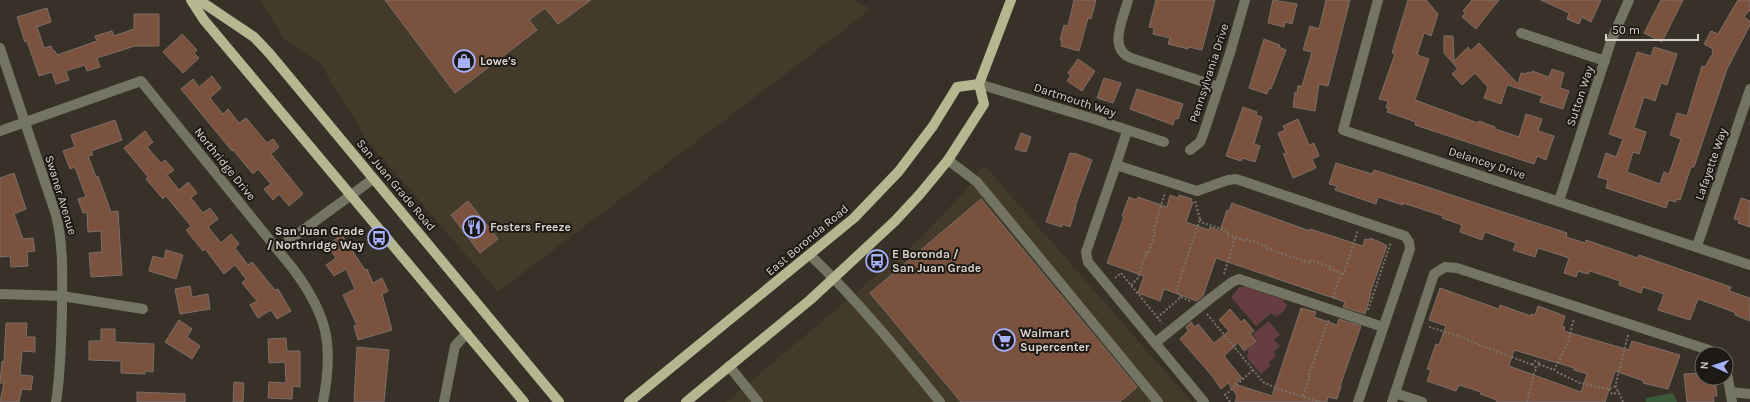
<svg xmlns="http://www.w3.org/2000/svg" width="1750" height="402" viewBox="0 0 1750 402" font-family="Karla,sans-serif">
  <rect width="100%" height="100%" fill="#383127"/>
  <g fill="#443a2a">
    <path d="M262 0H852L871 9 498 292 367 140 320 63 285 40 260 1Z"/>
    <path d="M984 165 1192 402H726L920 239 965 191Z"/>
  </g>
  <g fill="#663e41">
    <path d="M1240 287H1247L1284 300 1283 302 1287 304 1285 310 1276 317 1274 314 1272 315 1271 313 1256 326 1231 297Z"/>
    <path d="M1269 321 1280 335 1274 340 1280 346 1273 352 1276 356 1269 362 1271 365 1261 374 1247 358 1248 352 1247 350 1257 340 1253 334Z"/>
  </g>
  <path fill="#3b5a3a" d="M1673 393 1677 402H1646V398Z"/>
  <g fill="#7b523e" stroke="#7d6f69" fill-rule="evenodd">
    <path d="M385 0H591L558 24 545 8 529 20 537 30 455 93Z"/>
    <path d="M1074 0H1096L1091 19 1088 18 1079 51 1061 46 1062 40H1060L1064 25 1068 26Z"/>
    <path d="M1156 0H1215L1202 50 1189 47 1188 49 1168 44 1170 38 1153 34 1154 28 1149 27Z"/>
    <path d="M1273 0 1297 4 1292 24 1285 22 1284 27 1268 23Z"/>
    <path d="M1326 0H1350L1328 86 1319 84 1315 111 1293 107 1295 92 1297 93 1298 86H1302L1312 52 1303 50 1310 26 1319 29Z"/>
    <path d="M1408 0H1426L1438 14 1431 36 1424 33 1417 55 1429 59 1415 100 1478 123 1479 121 1495 127V129L1519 137 1526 114 1542 119 1538 131 1554 136 1546 160 1537 156 1534 164 1415 125 1416 122 1387 112 1389 108H1386L1388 101 1379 99 1395 54 1392 53Z"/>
    <path d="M1472 0H1499L1476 29 1462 17 1465 13 1463 11Z"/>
    <path d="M1541 0H1601L1591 22 1582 17 1579 24 1567 19 1569 13Z"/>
    <path d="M1661 0H1683L1662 42 1644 33Z"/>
    <path d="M1738 0H1750V10L1744 17 1750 21V25L1727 69 1694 167H1691L1680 200 1676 199V202L1669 200 1666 208 1606 188 1608 180 1598 177 1606 153 1616 157 1623 139 1609 134 1637 52 1651 56 1654 47 1677 54 1667 85 1661 83 1655 101 1644 97 1634 128 1646 132 1639 154 1633 152 1627 172 1660 184 1664 172 1669 174 1681 139 1670 135 1677 113 1687 116 1702 66 1705 67 1713 53 1712 52 1713 49 1704 44 1711 31 1718 34Z"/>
    <path d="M47 8 51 22 37 27 44 48 51 46 53 51H55L57 55 97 41 95 36 112 31 114 36 134 29V14H159V46H135L97 58 100 67 87 71 85 65 66 71 69 80 56 84 52 72 39 76 27 41 25 42 17 17Z"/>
    <path d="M182 34 197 50 194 53 199 58 183 73 163 52Z"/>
    <path d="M1444 36H1453L1454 61 1468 47 1471 51 1479 43 1518 84 1521 73 1526 74 1527 72 1532 73V71L1549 77 1552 69 1564 73 1560 88 1569 91 1563 109 1540 102 1542 96 1507 85 1501 104 1484 98 1488 87 1475 73 1462 85 1452 74 1458 69 1444 53Z"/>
    <path d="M1264 39 1280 45 1279 47 1286 50 1271 89 1269 88 1267 94 1249 88Z"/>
    <path d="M1078 59 1095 71 1082 91 1067 81 1071 75 1068 73Z"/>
    <path d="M212 76 221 88 210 98 223 114 228 109 239 123 246 118 267 143 273 139 279 147 271 154 303 194 289 206 279 194 273 200 264 189 271 184 258 169 253 174 233 150 232 151 181 89 193 79 199 87Z"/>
    <path d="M1104 78 1121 83 1113 103 1097 98Z"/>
    <path d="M1137 89 1183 104 1178 119 1175 118 1173 125 1130 109Z"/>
    <path d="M1243 107 1257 112 1256 115 1262 117 1254 144 1260 146 1255 162 1242 158 1241 161 1226 156Z"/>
    <path d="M1298 119 1309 145 1314 143 1319 156 1312 159 1316 168 1293 178 1283 153 1287 155 1278 133 1285 130 1283 126Z"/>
    <path d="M115 120 122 140 91 151 93 155 88 156 96 177 98 176 111 212 118 211 122 275 91 277 89 253 102 252 101 231 88 232 87 212 83 213 78 199 86 197 75 167 70 169 63 151 75 147 71 135Z"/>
    <path d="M145 131 153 142 147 147 161 163 165 160 174 170 167 175 179 190 188 182 197 193 191 198 203 213 210 208 218 219 208 227 221 243 231 234 239 244 235 248 248 265 252 262 275 290 278 289 291 311 277 319 271 310 258 318 250 305 257 301 242 283 246 279 235 265 224 274 205 249 203 251 186 230 191 226 166 196 163 199 146 179 148 177 124 148Z"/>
    <path d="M1021 133 1031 137 1026 152 1015 149Z"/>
    <path d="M1070 153 1073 154 1074 153 1092 160 1075 207H1076L1070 227 1062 224V227L1046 222Z"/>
    <path d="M1336 163 1372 174 1374 170 1418 184 1567 233 1566 237 1585 243 1586 240 1638 258 1639 255 1731 287 1729 291 1750 298V321L1735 315 1736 313 1731 311 1698 299 1690 320 1658 310 1664 294 1643 287 1641 293 1619 285 1620 281 1590 271 1588 274 1578 271 1576 277 1564 273 1569 258 1538 248 1535 257 1513 250 1516 243 1485 232 1482 240 1460 232 1462 225 1442 218 1443 216 1403 203V205L1378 197 1376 204 1335 190 1337 186 1329 184Z"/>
    <path d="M14 173 26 209 14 214 23 239 33 238 35 251 27 252 28 266 11 267 10 256 0 257V178Z"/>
    <path d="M1170 195 1178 198 1179 195 1192 199 1191 202H1193L1186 222 1209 230 1210 227 1220 231 1227 210 1229 211 1232 203 1310 231V229L1363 246 1365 239 1369 240 1370 238 1382 243 1387 246 1370 293H1371L1365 314 1343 307 1345 302 1216 258 1203 296 1197 301 1164 289 1160 301 1138 293 1144 276 1107 263 1124 217 1122 216 1129 197 1136 200 1138 197 1167 207Z"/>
    <path d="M1741 198 1750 201V227L1738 223 1739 220 1734 219Z"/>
    <path d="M981 199 1137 387 1120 402H961L870 293Z"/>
    <path d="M468 201 498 239 480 253 451 215Z"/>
    <path d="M342 235 365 270 367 269 373 283 382 278 388 291 382 294 392 330 358 340 354 326 357 325 343 295 355 289 346 269 334 276 326 265 336 258 327 245Z"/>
    <path d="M166 250 183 255 176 279 149 271 153 256 164 259Z"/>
    <path d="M190 286 192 297 208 294 210 309 180 314 175 289Z"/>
    <path d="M1440 288 1499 309 1500 305 1531 316V314L1535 315 1538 306 1565 316 1562 326 1565 327 1564 331 1629 350 1632 341 1680 355 1668 389 1643 383 1644 381 1615 371 1605 402H1496L1497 400 1480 394 1481 392 1459 385 1456 391 1427 381 1431 370 1427 369 1436 344 1439 345 1446 326 1429 320ZM1514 350 1574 368V370L1587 374 1581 392 1509 366Z"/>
    <path d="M1301 308 1316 312 1314 317 1337 325 1339 319 1361 326 1340 386H1341L1337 399 1328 397 1327 402H1235L1237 396 1228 383 1221 389 1213 377 1180 339 1188 331 1186 327 1191 322 1195 327 1198 324 1214 343 1229 331 1219 320 1230 309 1241 322 1244 319 1254 331 1250 333 1256 341 1244 351 1238 343 1224 356 1242 378 1235 384 1272 396Z"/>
    <path d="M179 320 192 329 187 337 200 346 192 359 165 342Z"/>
    <path d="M6 323H27L26 337H35V352L22 351 20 375 33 376 31 390 22 389 19 402H0L4 383H0L2 361 4 362Z"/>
    <path d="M101 329H115V342L154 344 153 372 145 371V374L121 373V361L89 360V341H101Z"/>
    <path d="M286 338 287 351H300V387L293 386 292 399 268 398 269 382 286 383 285 362 269 363 268 339Z"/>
    <path d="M357 347 389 350 384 402H354Z"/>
    <path d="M1702 373V378H1715L1717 396H1713L1714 402H1687L1684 374Z"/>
    <path d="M234 382 244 383 243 402H233Z"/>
    <path d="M137 392 185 394V402H137Z"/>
  </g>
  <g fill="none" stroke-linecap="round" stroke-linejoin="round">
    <g stroke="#79736a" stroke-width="2" stroke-dasharray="2 2" stroke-linecap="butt">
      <path d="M1200 219 1203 223 1228 231 1227 235 1246 241 1247 239 1266 246V248L1310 263 1311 260 1330 267 1329 269 1341 273"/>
      <path d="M1224 274 1235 238"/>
      <path d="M1115 278 1121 273 1162 323"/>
      <path d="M1131 285 1138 278 1146 253 1148 254 1155 233 1153 232 1165 193"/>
      <path d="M1181 297 1190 301"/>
      <path d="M1333 298 1341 273 1344 274 1358 230"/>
      <path d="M1368 310 1391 242"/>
      <path d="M1207 314 1263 382 1276 388 1320 402"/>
      <path d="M1157 318 1181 297 1176 291 1200 219 1195 201"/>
      <path d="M1429 327 1462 337 1477 344 1533 365"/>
      <circle cx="1536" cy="364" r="3"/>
      <path d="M1539 364 1554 370 1568 343 1574 318"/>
      <path d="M1557 372 1580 383 1609 389 1616 386"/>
      <path d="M1609 389 1612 394H1614L1618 391"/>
      <path d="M1303 396 1310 377 1308 376 1329 319"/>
      <path d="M1230 402 1225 395 1253 370"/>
      <path d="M1527 402 1534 373 1537 367"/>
      <path d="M1623 402 1616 387V383L1628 335"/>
    </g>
    <g stroke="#737562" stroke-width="10">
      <path d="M1128 0C1124 18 1107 48 1131 58L1219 87"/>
      <path d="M1378 0 1343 130 1750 265"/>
      <path d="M1521 33 1605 61"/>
      <path d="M0 48 56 215C64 248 62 276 62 310 61 341 61 371 56 402"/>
      <path d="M979 84 1094 119 1164 142"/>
      <path d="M0 131 141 81 294 270C328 316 334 346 323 402"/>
      <path d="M1190 150 1200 142 1203 135 1230 53 1245 0"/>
      <path d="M948 160 977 182 1158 402"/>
      <path d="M1116 165 1127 131"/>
      <path d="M1559 201 1611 41 1629 0"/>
      <path d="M1697 246 1750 89"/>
      <path d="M277 249 373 179"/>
      <path d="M810 255C857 300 899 351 940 402"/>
      <path d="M0 294 62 296 143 309"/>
      <path d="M1155 343 1211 298 1232 282 1239 279 1383 327"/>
      <path d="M729 366 758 402"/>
      <path d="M1726 367 1732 402"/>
      <path d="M1731 392 1750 394"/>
      <path d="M1395 393 1422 402"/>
      <path d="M444 402 455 346 467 333"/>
      <path d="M1204 402 1088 262 1086 252 1116 165 1197 191 1228 180 1236 179 1405 236 1409 242 1410 249 1358 402"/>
      <path d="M1392 402 1434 274 1445 267 1457 268 1709 350 1716 354"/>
    </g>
    <g stroke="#b4b790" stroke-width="10">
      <path d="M191 0 204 20 524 402"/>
      <path d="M199 0 254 37 270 54 559 402"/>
      <path d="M629 402 854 218 899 171 933 126 957 87 979 84"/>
      <path d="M686 402 810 300 895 221 920 194 948 160 984 104 979 84 1011 0"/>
    </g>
  </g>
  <defs>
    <g id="shop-ring" transform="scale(1.15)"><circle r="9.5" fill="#1d1a15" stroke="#a6b1fc" stroke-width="1.5"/><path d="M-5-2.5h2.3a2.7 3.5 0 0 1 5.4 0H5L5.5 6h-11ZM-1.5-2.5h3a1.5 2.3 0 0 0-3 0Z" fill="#a6b1fc"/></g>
    <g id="restaurant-ring" transform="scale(1.15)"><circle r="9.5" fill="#1d1a15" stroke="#a6b1fc" stroke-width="1.5"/><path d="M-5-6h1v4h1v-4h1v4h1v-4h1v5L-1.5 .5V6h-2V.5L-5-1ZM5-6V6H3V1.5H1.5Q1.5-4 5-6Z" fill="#a6b1fc"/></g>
    <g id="bus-ring" transform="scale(1.15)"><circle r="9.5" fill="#1d1a15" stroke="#a6b1fc" stroke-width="1.5"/><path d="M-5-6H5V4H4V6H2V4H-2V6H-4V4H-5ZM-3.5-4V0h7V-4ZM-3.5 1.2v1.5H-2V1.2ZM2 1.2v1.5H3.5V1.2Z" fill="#a6b1fc"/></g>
    <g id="supermarket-ring" transform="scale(1.15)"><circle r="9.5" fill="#1d1a15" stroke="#a6b1fc" stroke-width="1.5"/><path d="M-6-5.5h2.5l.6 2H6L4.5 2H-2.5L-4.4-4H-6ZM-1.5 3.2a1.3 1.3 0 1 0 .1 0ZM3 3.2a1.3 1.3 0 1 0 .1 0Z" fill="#a6b1fc"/></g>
  </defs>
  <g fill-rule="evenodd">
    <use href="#shop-ring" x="464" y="61"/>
    <use href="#restaurant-ring" x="474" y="227"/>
    <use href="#bus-ring" x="379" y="238"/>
    <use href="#bus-ring" x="877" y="261"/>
    <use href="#supermarket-ring" x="1004" y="340"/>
  </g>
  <g text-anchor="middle" stroke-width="4" stroke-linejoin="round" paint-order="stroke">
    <g font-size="12" font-weight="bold" fill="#d9d5ce" stroke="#1d1a15" text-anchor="start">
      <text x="480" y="65">Lowe's</text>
      <text x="490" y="231">Fosters Freeze</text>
      <text x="364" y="235" text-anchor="end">San Juan Grade<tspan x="364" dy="14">/ Northridge Way</tspan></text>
      <text x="892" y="258">E Boronda /<tspan x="892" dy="14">San Juan Grade</tspan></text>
      <text x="1020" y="337">Walmart<tspan x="1020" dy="14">Supercenter</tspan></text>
    </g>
    <g font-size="12" fill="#d9d5ce" stroke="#1d1a15">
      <text transform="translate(1209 73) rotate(-72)" y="4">Pennsylvania Drive</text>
      <text transform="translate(1580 96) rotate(-72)" y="4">Sutton Way</text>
      <text transform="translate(1075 100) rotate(18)" y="4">Dartmouth Way</text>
      <text transform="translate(1487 163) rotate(18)" y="4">Delancey Drive</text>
      <text transform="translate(225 164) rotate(51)" y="4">Northridge Drive</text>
      <text transform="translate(1711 164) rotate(-71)" y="4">Lafayette Way</text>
      <text transform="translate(396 185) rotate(50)" y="4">San Juan Grade Road</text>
      <text transform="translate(61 195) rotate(73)" y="4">Swaner Avenue</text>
      <text transform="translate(807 240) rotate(-40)" y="4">East Boronda Road</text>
    </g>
  </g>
  <g transform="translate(1714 366) rotate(273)"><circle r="19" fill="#1d1a15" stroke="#68655f"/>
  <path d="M0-3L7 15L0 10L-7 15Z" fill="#a6b1fc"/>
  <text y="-6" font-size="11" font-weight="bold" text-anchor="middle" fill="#d9d5ce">N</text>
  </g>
  <path d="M1606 34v6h92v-6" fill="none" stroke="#d9d5ce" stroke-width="2"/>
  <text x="1612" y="34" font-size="12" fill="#d9d5ce" stroke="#1d1a15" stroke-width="3" paint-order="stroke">50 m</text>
</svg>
